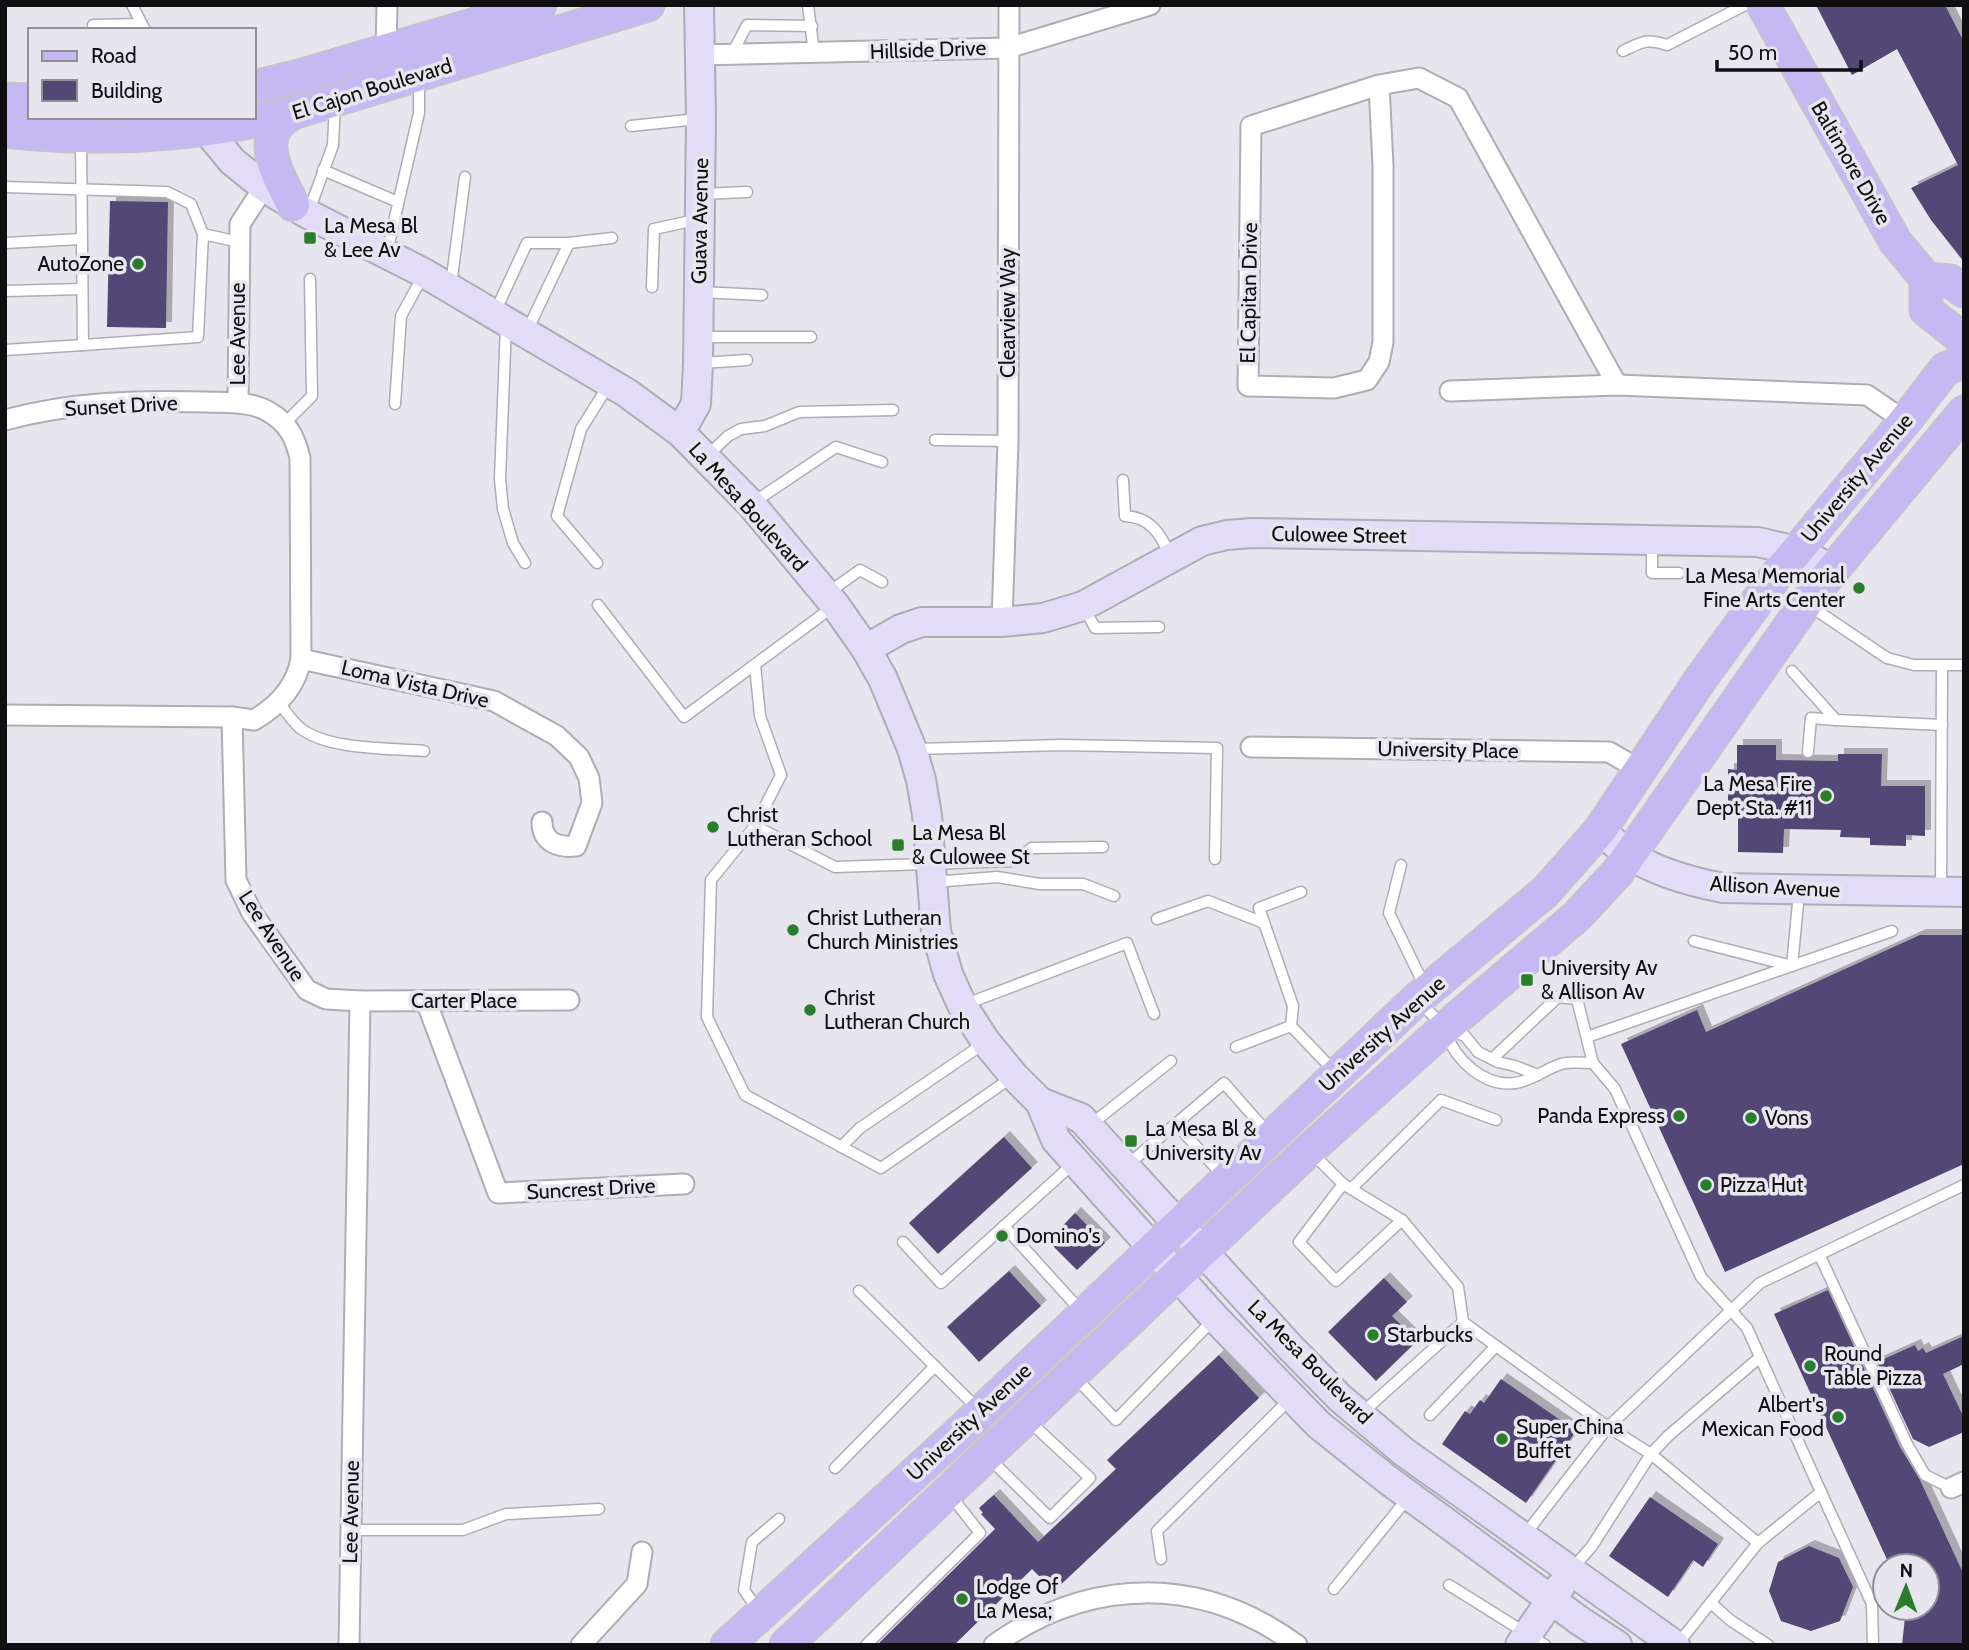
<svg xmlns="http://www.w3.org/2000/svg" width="1969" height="1650" viewBox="0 0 1969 1650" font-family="Cabin,sans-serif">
  <defs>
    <filter id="shadow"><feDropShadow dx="6" dy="-6" stdDeviation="0" flood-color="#0004"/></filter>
  </defs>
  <rect width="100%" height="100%" fill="#e7e6ee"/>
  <g fill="#524775" filter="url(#shadow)">
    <path d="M1816 5H1945L1964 42V262L1931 220 1911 188 1958 165 1897 49 1852 75Z"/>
    <path d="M110 201 168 202 166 328 107 327Z"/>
    <path d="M1737 745H1776V760L1838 761V754H1882L1881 786H1925V836L1906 835V846L1870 845V838L1840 837 1841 830 1784 829 1783 853 1738 852V801H1728V769L1737 770Z"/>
    <path d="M1920 935H1964V1164L1725 1272 1621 1044 1697 1010 1706 1032Z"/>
    <path d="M1004 1137 1032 1168 938 1254 909 1223Z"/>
    <path d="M1075 1213 1105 1243 1077 1270 1048 1241Z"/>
    <path d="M1009 1271 1041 1306 979 1362 947 1327Z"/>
    <path d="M1384 1278 1407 1302 1392 1316 1417 1341 1376 1381 1328 1332Z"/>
    <path d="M1828 1290 1900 1447 1920 1480 1964 1575V1645H1902L1906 1608H1927V1566H1890L1774 1314Z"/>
    <path d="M1964 1336V1364L1943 1374 1964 1418V1432L1929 1447 1913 1439 1877 1362 1915 1345 1918 1351 1923 1348 1926 1353Z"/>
    <path d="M1219 1355 1259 1398 1054 1591 1032 1569 954 1645H877L995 1529 981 1514 983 1513 979 1508 994 1495 1038 1542 1116 1469 1107 1460Z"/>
    <path d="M1501 1379 1576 1431 1526 1503 1442 1444 1465 1411 1470 1414 1480 1400 1484 1403Z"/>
    <path d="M1650 1497 1718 1544 1703 1567 1693 1560 1668 1597 1609 1556Z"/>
    <path d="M1809 1546 1839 1558 1853 1587 1840 1621 1811 1631 1781 1621 1769 1591 1778 1562Z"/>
  </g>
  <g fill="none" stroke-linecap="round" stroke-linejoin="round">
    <g stroke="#aeacb4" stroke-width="13">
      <g id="lane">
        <path d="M132 5 145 30"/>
        <path d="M808 5 814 53"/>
        <path d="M93 25 141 24"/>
        <path d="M1623 51C1642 42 1646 38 1667 45L1745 5"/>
        <path d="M732 54 747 25 812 26"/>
        <path d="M631 126 697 119"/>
        <path d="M81 140 83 345 198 337 203 234 239 242"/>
        <path d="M323 170 398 202"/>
        <path d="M5 187 167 192 191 204 203 234"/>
        <path d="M701 194 747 192"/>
        <path d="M309 211 333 145 335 104"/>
        <path d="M5 243 81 239"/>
        <path d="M387 252 419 113V78"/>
        <path d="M451 285 465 177"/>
        <path d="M652 287 654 229 696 220"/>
        <path d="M5 291 82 289"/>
        <path d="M700 292 762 295"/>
        <path d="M495 312 527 243H569"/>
        <path d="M506 325 500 479 503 509 513 543 525 563"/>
        <path d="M526 333 569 243 612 238"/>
        <path d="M699 337H811"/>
        <path d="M5 350 83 345"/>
        <path d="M702 363 747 360"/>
        <path d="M395 404 401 316 424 274"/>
        <path d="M285 423 312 396 310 279"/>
        <path d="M935 440 1008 441"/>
        <path d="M706 457 728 436 741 429 765 426 799 412 893 410"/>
        <path d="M1123 480 1125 516C1150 517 1161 534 1170 556"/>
        <path d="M754 502 836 447 882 462"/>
        <path d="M1652 541V573H1679"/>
        <path d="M597 563 557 516 581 429 608 386"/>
        <path d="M829 592 860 570 882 582"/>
        <path d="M598 605 684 717 834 606"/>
        <path d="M1810 606 1887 658 1914 665H1964"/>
        <path d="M1085 609 1095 628 1159 627"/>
        <path d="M755 665 760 716 781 775 755 826"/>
        <path d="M1792 671 1836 720 1942 725"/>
        <path d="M279 702C285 711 292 721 300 728 328 750 389 748 424 751"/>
        <path d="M916 749 1062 745 1217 748 1215 859"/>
        <path d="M1808 752 1811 718 1836 720"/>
        <path d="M1401 865 1389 913 1425 987"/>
        <path d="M934 882 997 877 1040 884H1083L1114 896"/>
        <path d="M1941 888 1942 665"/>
        <path d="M1301 892 1259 908 1293 1006 1291 1026 1334 1071"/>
        <path d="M1157 919 1208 901 1264 923"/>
        <path d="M1694 941 1792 966 1799 893"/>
        <path d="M1420 1002 1445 1028 1465 1036 1478 1052 1498 1062 1515 1066 1538 1075"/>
        <path d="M966 1004 1127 943 1154 1014"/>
        <path d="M1446 1032C1455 1060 1484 1087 1515 1083 1532 1081 1545 1069 1561 1064 1570 1061 1583 1063 1593 1063L1615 1089 1701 1277 1747 1328 1821 1492"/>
        <path d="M1587 1037 1892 931"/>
        <path d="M1236 1047 1291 1026"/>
        <path d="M1492 1059 1558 997 1577 999 1593 1063"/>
        <path d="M1011 1078 881 1168 745 1095 707 1017 711 880 755 826 835 867 1014 861 1032 848 1103 847"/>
        <path d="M1176 1124 1223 1176"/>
        <path d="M1089 1126 1171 1061"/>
        <path d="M841 1147 860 1128 986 1042"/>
        <path d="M1312 1153 1343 1184 1402 1220 1458 1287 1463 1322 1608 1427 1760 1283 1964 1185"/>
        <path d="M1126 1166 1224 1083 1268 1133"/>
        <path d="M1343 1184 1299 1242 1336 1281 1402 1220"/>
        <path d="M1351 1189 1441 1100 1496 1120"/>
        <path d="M1004 1226 1081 1311"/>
        <path d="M903 1242 941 1283 1075 1162"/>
        <path d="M1820 1256 1907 1444 1925 1475 1951 1488"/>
        <path d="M859 1291 978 1409"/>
        <path d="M1074 1376 1116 1420 1215 1318"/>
        <path d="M1363 1412 1463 1322"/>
        <path d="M1430 1415 1496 1346"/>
        <path d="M989 1458 1050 1518 1090 1478 1028 1420"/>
        <path d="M835 1468 935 1366"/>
        <path d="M351 1530H463L506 1514 599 1509"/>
        <path d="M1524 1536 1608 1427 1651 1454 1758 1543 1677 1645"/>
        <path d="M1758 1543 1821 1492 1872 1604 1873 1645"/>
        <path d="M1161 1559 1157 1531 1291 1398"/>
        <path d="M1573 1568 1592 1546 1651 1454 1668 1436 1760 1357"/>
        <path d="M1449 1585 1545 1645"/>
        <path d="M1334 1589 1407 1499"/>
        <path d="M1711 1603 1730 1620 1768 1645"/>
        <path d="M758 1610 744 1590 752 1542 779 1519"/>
        <path d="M866 1645 980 1533 951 1496"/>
      </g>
    </g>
    <g stroke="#aeacb4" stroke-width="23">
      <g id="street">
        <path d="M386 50 387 5"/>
        <path d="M699 55 1008 48 1150 5"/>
        <path d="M1379 85 1383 166V342L1379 362 1367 380 1334 388 1248 386 1251 126 1379 85 1419 78 1458 98 1617 385"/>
        <path d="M1450 391 1617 385 1867 395 1905 421"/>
        <path d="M238 403 240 224 264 187"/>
        <path d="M5 420C71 402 139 400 206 402 226 403 252 401 269 412 288 423 295 437 300 458L301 659C296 687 278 706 254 720L232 717 5 715"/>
        <path d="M1002 622 1008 441 1009 5"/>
        <path d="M301 659 494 701 557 736 579 757 589 778 592 803 576 846C558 848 542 842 542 822"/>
        <path d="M232 717 236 880 252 913 307 990 326 999 360 1001 569 1000"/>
        <path d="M1251 747 1609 752 1640 770"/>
        <path d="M426 1001 498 1193 684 1184"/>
        <path d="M1951 1488 1964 1482"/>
        <path d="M349 1645 360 1001"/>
        <path d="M581 1645 637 1584 642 1552"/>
        <path d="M994 1645C1090 1576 1201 1575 1297 1645"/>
      </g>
    </g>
    <g stroke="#aeacb4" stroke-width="32">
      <g id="secondary">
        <path d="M196 117 232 161 264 187 308 214 424 273 627 393 680 432 751 504 835 605 866 649 883 679 912 749 921 780 927 815 936 931 948 974 962 1005 986 1042 1014 1076 1040 1102 1056 1140 1215 1318 1319 1425 1388 1480 1580 1621 1617 1645"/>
        <path d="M680 432 696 404 698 363 701 119 699 5"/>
        <path d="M866 649 901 629 922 622H1002L1043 618 1083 606 1202 541 1227 535 1252 533 1758 542 1797 551 1833 570"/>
        <path d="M1600 830C1610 838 1619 848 1630 855 1656 872 1692 882 1723 888L1964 892"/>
        <path d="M1040 1102 1081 1118 1290 1347 1340 1398 1404 1452 1675 1645"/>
        <path d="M1520 1645 1560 1587"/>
      </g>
    </g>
    <g stroke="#c5c5c6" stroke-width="35">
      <g id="primary">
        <path d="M1763 5 1895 241 1926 279V310L1964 340"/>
        <path d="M254 87 299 76 540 5"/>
        <path d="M5 99 30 100"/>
        <path d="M292 113C286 118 279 122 275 129 262 152 283 184 293 205"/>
        <path d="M5 131C102 142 198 136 292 113L648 5"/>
        <path d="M1926 279 1950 281 1964 291"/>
        <path d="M727 1645 962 1430 1417 999 1545 892 1600 830 1702 677 1775 577 1905 421 1945 369 1964 361"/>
        <path d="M786 1645 1309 1150 1445 1028 1577 916 1617 873 1808 600 1964 412"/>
      </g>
    </g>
    <use href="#lane" stroke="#fff" stroke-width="10"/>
    <use href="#street" stroke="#fff" stroke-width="19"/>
    <use href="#secondary" stroke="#e2dcf8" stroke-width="28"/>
    <use href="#primary" stroke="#c6b8f2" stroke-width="32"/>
  </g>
  <g fill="#2a7e2b" stroke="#e7e6ee" stroke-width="2.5">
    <rect x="303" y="231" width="14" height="14" rx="3.5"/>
    <circle cx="138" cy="264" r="7"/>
    <circle cx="1859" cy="588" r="7"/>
    <circle cx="1826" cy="796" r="7"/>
    <circle cx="713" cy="827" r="7"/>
    <rect x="891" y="838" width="14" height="14" rx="3.5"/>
    <circle cx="793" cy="930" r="7"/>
    <rect x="1520" y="973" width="14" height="14" rx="3.5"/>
    <circle cx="810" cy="1010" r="7"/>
    <circle cx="1679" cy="1116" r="7"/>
    <circle cx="1751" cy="1118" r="7"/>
    <rect x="1124" y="1134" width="14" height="14" rx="3.5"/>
    <circle cx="1706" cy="1185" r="7"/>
    <circle cx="1002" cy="1236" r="7"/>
    <circle cx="1373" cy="1335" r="7"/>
    <circle cx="1810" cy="1366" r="7"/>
    <circle cx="1838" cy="1417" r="7"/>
    <circle cx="1502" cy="1439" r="7"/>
    <circle cx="962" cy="1599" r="7"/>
  </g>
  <g text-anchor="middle" stroke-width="7" stroke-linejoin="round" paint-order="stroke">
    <g font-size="21" fill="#0f0f11" stroke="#e7e6ee">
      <text transform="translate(928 50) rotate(-2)" y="7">Hillside Drive</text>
      <text transform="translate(372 89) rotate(-17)" y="7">El Cajon Boulevard</text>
      <text transform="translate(1851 163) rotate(60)" y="7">Baltimore Drive</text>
      <text transform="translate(700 221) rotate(-89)" y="7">Guava Avenue</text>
      <text transform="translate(1249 293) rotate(-89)" y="7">El Capitan Drive</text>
      <text transform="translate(1008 313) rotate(-90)" y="7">Clearview Way</text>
      <text transform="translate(238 334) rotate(-90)" y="7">Lee Avenue</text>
      <text transform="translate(121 406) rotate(-3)" y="7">Sunset Drive</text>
      <text transform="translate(1857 478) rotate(-50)" y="7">University Avenue</text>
      <text transform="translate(748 507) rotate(48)" y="7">La Mesa Boulevard</text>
      <text transform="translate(1339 535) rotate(1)" y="7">Culowee Street</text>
      <text transform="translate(415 684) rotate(13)" y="7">Loma Vista Drive</text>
      <text transform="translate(1448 750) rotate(1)" y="7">University Place</text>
      <text transform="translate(1775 887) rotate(3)" y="7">Allison Avenue</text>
      <text transform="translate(272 936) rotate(57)" y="7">Lee Avenue</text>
      <text x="464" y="1008">Carter Place</text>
      <text transform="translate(1382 1034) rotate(-42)" y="7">University Avenue</text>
      <text transform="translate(591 1189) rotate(-3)" y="7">Suncrest Drive</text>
      <text transform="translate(1310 1362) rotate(45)" y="7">La Mesa Boulevard</text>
      <text transform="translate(969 1422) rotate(-43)" y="7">University Avenue</text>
      <text transform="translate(351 1512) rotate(-89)" y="7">Lee Avenue</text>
    </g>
    <g font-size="21" fill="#0f0f11" stroke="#e7e6ee" text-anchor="start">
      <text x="324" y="233">La Mesa Bl<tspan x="324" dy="24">&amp; Lee Av</tspan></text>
      <text x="124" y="271" text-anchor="end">AutoZone</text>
      <text x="1845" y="583" text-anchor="end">La Mesa Memorial<tspan x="1845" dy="24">Fine Arts Center</tspan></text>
      <text x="1812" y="791" text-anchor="end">La Mesa Fire<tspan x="1812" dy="24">Dept Sta. #11</tspan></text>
      <text x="727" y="822">Christ<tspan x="727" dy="24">Lutheran School</tspan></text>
      <text x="912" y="840">La Mesa Bl<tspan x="912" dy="24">&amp; Culowee St</tspan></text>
      <text x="807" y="925">Christ Lutheran<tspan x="807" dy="24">Church Ministries</tspan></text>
      <text x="1541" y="975">University Av<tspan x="1541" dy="24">&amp; Allison Av</tspan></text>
      <text x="824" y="1005">Christ<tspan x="824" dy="24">Lutheran Church</tspan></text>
      <text x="1665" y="1123" text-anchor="end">Panda Express</text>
      <text x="1765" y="1125">Vons</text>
      <text x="1145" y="1136">La Mesa Bl &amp;<tspan x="1145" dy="24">University Av</tspan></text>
      <text x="1720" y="1192">Pizza Hut</text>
      <text x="1016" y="1243">Domino's</text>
      <text x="1387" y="1342">Starbucks</text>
      <text x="1824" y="1361">Round<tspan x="1824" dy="24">Table Pizza</tspan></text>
      <text x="1824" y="1412" text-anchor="end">Albert's<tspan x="1824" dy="24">Mexican Food</tspan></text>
      <text x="1516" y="1434">Super China<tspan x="1516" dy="24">Buffet</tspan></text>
      <text x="976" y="1594">Lodge Of<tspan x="976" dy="24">La Mesa;</tspan></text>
    </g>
  </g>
  <rect width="1969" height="1650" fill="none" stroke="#0f0f11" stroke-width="14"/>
  <rect x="28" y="28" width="228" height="91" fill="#e7e6ee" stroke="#919096" stroke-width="2"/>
  <rect x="42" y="51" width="35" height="10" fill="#c6b8f2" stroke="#919096" stroke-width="2"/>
  <text x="91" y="63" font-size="21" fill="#0f0f11">Road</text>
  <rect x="42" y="80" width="35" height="21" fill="#524775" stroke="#919096" stroke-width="2"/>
  <text x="91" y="98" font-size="21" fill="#0f0f11">Building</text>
  <g transform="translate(1906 1587) rotate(1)"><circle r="33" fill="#e7e6ee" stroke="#919096" stroke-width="2"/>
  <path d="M0-5L12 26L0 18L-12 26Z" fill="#2a7e2b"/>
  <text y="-10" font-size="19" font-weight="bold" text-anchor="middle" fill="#0f0f11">N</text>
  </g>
  <path d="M1717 60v10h144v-10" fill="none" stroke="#0f0f11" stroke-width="3.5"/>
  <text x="1728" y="60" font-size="21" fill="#0f0f11" stroke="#e7e6ee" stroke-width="5" paint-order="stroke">50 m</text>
</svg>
